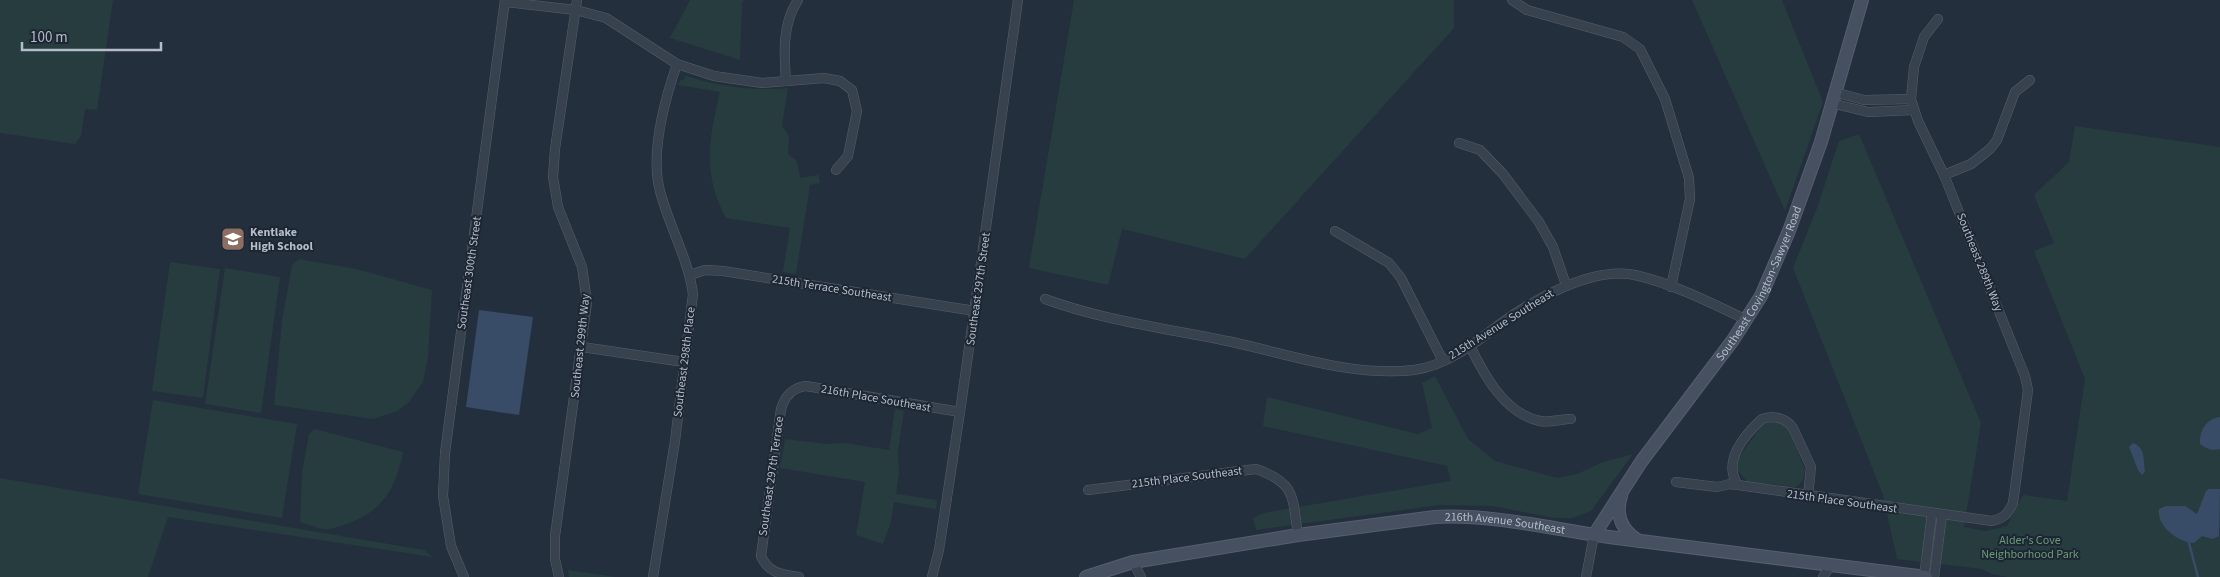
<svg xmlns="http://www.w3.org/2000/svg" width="2220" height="577" viewBox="0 0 2220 577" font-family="'Source Sans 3',sans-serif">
  <rect width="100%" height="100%" fill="#242f3e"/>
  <g fill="#263c3f">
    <path d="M0 0H113L97 110 85 109 81 136 75 144 0 133Z"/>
    <path d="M690 0H744L742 3 740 60 670 38Z"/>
    <path d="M1074 0H1454V28L1245 259 1122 229 1108 285 1029 268Z"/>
    <path d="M1692 0H1782L1823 102 1785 211Z"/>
    <path d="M686 76C721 87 752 91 788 88L782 126 789 136 788 154 797 161 800 178 818 175 820 183 810 185 796 274 783 272 790 228 726 218C702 175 709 138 720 92L678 85 681 80H683Z"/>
    <path d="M2075 126 2220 147V577H2008L1992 574 1982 569 1897 559 1883 495 1793 268 1817 208 1839 141 1859 134 1981 423 1964 527 1986 531 2007 526 2023 495 2067 501 2085 379 2034 251 2054 243 2034 195 2069 162Z"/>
    <path d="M299 259 356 269 432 290 428 357 423 382 408 403 397 411 373 419 274 405 282 321 292 265Z"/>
    <path d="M170 262 220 269 203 398 152 391Z"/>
    <path d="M225 268 280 277 261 413 205 404Z"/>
    <path d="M1435 376 1468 439 1495 461 1557 478 1577 474 1603 462 1633 454 1591 511 1572 518H1554L1492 506 1440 505 1256 530 1253 518 1263 513 1451 481 1447 466 1263 426 1267 397 1418 434 1432 428 1422 383Z"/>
    <path d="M153 400 297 424 282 518 138 494Z"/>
    <path d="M895 409 904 411 898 451 899 473 896 494 937 500 936 509 894 502 891 522 883 544 856 535 865 482 780 468 785 439 826 444 845 443 889 450Z"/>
    <path d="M1773 421 1778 422 1788 427 1805 470 1803 480 1796 487 1747 482 1737 469 1738 458 1763 424Z"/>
    <path d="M315 429 403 452C396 487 384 510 349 523 341 526 331 530 322 529 315 527 307 524 300 522L302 472 309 434Z"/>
    <path d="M0 478 424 550 433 557 168 517 148 577H0Z"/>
    <path d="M568 570 616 577H569Z"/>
  </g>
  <g fill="#394c67">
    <path d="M479 310 533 317 519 415 466 407Z"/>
    <path d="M2220 417V449C2213 451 2206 449 2200 444 2199 431 2206 419 2220 417Z"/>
    <path d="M2133 443C2146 448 2143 460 2145 472L2142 475 2138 470 2129 447Z"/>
    <path d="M2209 489H2220L2219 536 2213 539 2202 536 2194 543C2179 543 2156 526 2159 509L2166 506H2185L2197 514 2206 491Z"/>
  </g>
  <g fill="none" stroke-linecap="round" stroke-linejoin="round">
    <path stroke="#394c67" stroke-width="2.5" d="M2189 543 2198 577"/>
    <g stroke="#565f6c" stroke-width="10">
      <g id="street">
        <path d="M1512 0 1527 10 1623 37 1640 49 1665 99 1689 178 1690 199 1671 287"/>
        <path d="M505 2 576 10 606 18 677 64 714 76 762 83 824 78 840 81 852 90 857 111 848 156 836 170"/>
        <path d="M786 81C784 53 782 24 798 0"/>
        <path d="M1834 92 1864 100 1911 99"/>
        <path d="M1831 103 1868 112 1914 110"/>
        <path d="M1459 143 1480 150 1503 174 1539 222 1553 247 1566 285"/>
        <path d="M1944 175 1971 164 1990 149 1997 140 2015 92 2030 80"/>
        <path d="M1335 231 1389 263 1401 278 1443 361"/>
        <path d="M690 275 705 270 723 271 975 311"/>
        <path d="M1045 299C1105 321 1170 329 1232 342 1292 355 1352 377 1414 370 1446 366 1475 343 1500 324 1533 300 1592 266 1635 275 1674 284 1711 303 1747 320"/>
        <path d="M1470 346C1484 375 1505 414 1540 421 1549 423 1561 419 1571 419"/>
        <path d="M582 347 684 362"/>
        <path d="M1676 482 1717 487 1730 484 1738 485 1992 521C2004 518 2008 514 2013 503L2028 390 2025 376 1944 175 1918 121 1911 99 1914 67 1924 37 1938 19"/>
        <path d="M1738 485C1722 462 1744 435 1762 419 1774 415 1786 418 1793 428L1811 467 1808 496"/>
        <path d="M1088 490 1256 469C1297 483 1292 498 1298 535"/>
        <path d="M1133 562 1141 577"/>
        <path d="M464 577 451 546 443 496 445 453 505 0"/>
        <path d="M559 577 555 559V536L587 302 582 267 558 207 553 177 555 149 577 0"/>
        <path d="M653 577 675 441 693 294C688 258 669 226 660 191 650 154 665 99 677 64"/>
        <path d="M799 577C781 574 768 573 761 556L781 409C785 396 792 388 806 386L960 412"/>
        <path d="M932 577 939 550 960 412 1018 0"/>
        <path d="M1586 577 1594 535"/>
        <path d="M1823 577 1830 566"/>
        <path d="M1924 577 1932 513"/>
        <path d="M1934 577 1942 515"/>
      </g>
    </g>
    <g stroke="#565f6c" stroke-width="14">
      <g id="secondary">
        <path d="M1621 496C1615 515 1622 531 1639 541"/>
        <path id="s1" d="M1594 535 1641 462 1733 340 1761 296 1789 231 1821 142 1862 0"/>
        <path id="s2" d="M1086 577 1133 562 1298 535 1435 517C1494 514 1551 529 1609 537 1714 551 1820 564 1926 577"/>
      </g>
    </g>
    <use href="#street" stroke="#38414e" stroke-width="9"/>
    <use href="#secondary" stroke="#465061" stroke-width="12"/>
  </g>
  <defs>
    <g id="school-square" transform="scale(1.25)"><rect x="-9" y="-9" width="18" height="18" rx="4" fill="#8d6e63" stroke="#1d2633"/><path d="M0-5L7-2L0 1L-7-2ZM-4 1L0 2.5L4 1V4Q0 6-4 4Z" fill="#fff"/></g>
  </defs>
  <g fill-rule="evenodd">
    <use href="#school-square" x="233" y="239"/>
  </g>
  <g text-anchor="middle" stroke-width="4" stroke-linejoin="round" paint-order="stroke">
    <g font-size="12" font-weight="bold" fill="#b4bcc9" stroke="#1d2633" text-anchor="start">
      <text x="250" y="236">Kentlake<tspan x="250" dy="14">High School</tspan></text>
    </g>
    <g font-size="12" fill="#b4bcc9" stroke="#1d2633">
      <text transform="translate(1980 262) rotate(68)" y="4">Southeast 289th Way</text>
      <text transform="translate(469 273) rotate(-82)" y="4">Southeast 300th Street</text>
      <text dy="4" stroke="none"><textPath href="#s1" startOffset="302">Southeast Covington-Sawyer Road</textPath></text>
      <text transform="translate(832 288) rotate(9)" y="4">215th Terrace Southeast</text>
      <text transform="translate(978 289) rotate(-82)" y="4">Southeast 297th Street</text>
      <text transform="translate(1501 324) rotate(-32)" y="4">215th Avenue Southeast</text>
      <text transform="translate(580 346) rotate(-84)" y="4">Southeast 299th Way</text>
      <text transform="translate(684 362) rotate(-83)" y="4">Southeast 298th Place</text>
      <text transform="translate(876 398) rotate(10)" y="4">216th Place Southeast</text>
      <text transform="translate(771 476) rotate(-82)" y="4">Southeast 297th Terrace</text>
      <text transform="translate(1187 477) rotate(-7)" y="4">215th Place Southeast</text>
      <text transform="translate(1842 501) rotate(8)" y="4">215th Place Southeast</text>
      <text dy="4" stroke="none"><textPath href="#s2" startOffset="425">216th Avenue Southeast</textPath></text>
    </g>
    <g font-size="12" fill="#6b9a76" stroke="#1d2633">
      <text x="2030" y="544">Alder's Cove<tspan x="2030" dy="14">Neighborhood Park</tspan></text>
    </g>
  </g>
  <path d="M22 42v8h139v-8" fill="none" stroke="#b4bcc9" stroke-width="2.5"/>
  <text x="30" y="42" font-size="15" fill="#b4bcc9" stroke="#1d2633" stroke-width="4" paint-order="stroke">100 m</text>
</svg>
